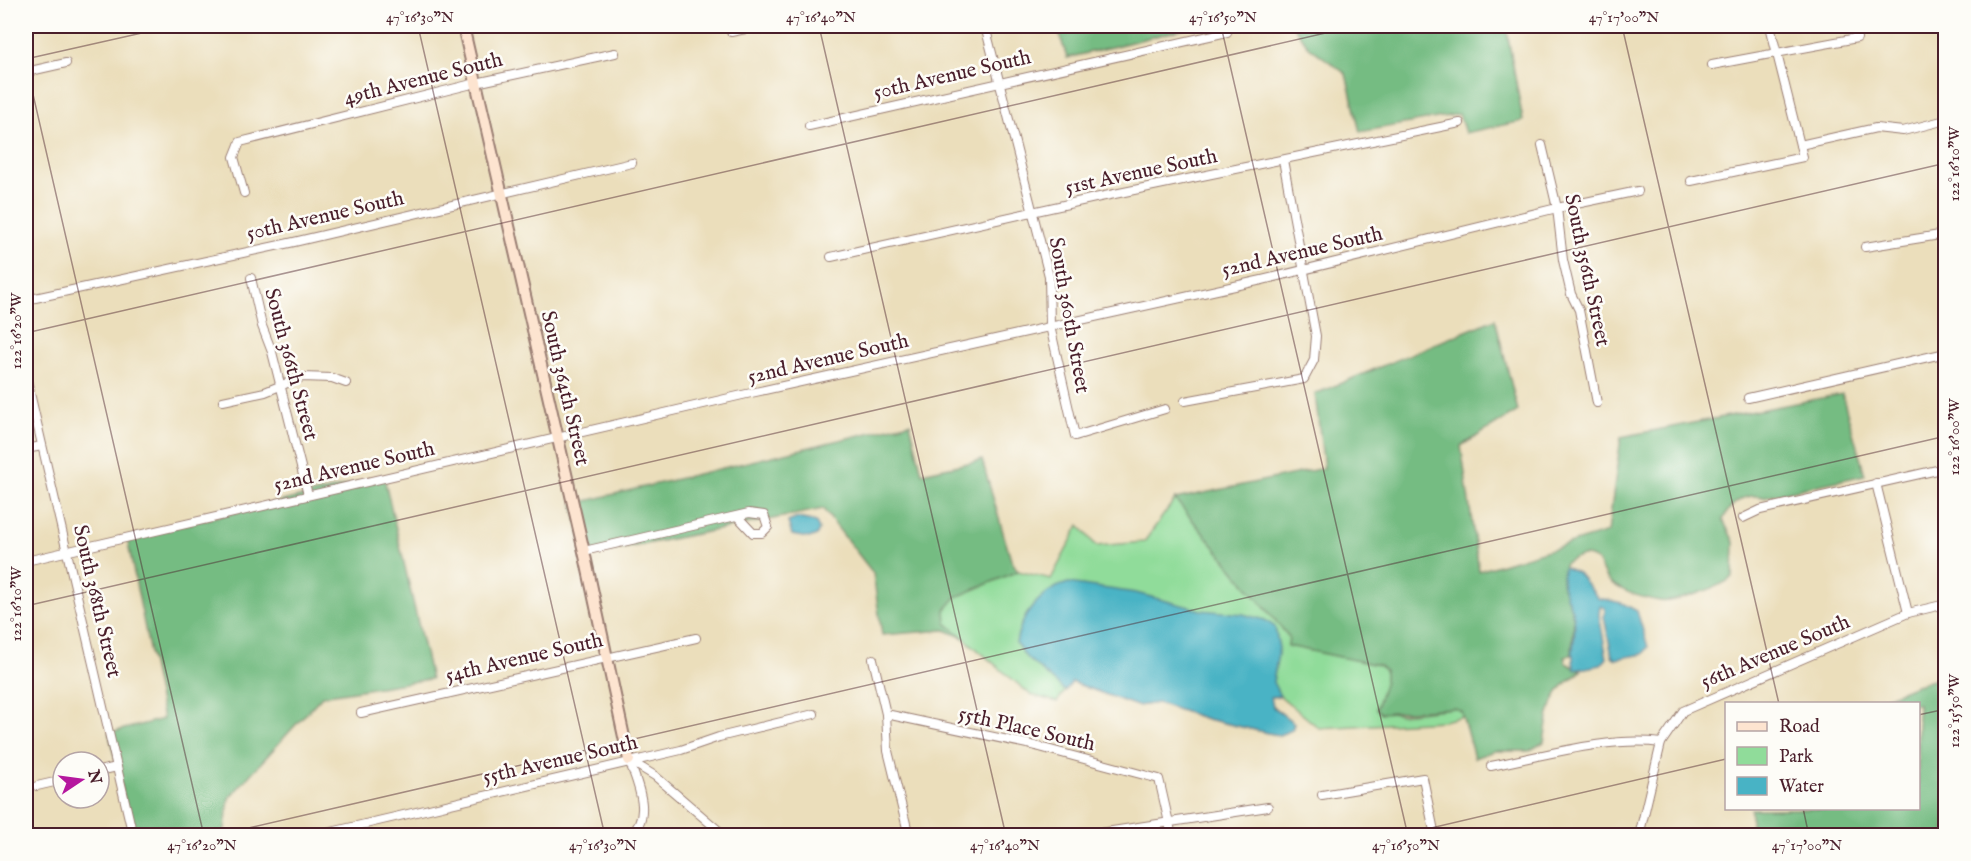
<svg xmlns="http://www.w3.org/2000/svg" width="1971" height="861" viewBox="0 0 1971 861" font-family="'IM FELL English',serif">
  <rect width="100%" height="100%" fill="#fdfcf7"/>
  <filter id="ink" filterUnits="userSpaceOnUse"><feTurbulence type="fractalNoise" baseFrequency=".0167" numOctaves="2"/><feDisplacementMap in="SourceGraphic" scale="12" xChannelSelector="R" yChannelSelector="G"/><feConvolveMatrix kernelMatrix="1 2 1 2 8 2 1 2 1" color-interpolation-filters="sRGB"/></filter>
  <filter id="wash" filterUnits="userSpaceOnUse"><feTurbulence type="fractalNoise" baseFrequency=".008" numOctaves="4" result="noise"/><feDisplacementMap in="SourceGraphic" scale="24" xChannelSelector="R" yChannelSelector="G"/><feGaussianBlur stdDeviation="1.35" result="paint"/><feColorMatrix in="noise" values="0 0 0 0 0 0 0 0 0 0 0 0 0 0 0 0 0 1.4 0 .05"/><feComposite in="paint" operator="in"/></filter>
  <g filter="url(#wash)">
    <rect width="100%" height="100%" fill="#ebdebb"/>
    <path fill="#90dc9a" stroke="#6d7e62" stroke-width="1.5" d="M1175 499 1289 637 1288 646 1378 665 1385 670V681L1376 709 1400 714 1454 708 1461 711 1464 716 1443 721 1319 728 1280 696 1271 697V705L1294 723 1292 730 1279 735 1268 733 1207 719 1158 703 1137 706 1072 682 1057 702 1031 695 946 623 944 610 956 597 1018 571 1051 579 1079 525 1096 546 1144 542Z"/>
    <g fill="#74bc82" stroke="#5f6e56" stroke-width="1.5">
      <path d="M1057 26H1196L1067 58Z"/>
      <path d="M1293 26H1506L1523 121 1465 133 1459 114 1360 132 1346 74 1308 46Z"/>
      <path d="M1495 319 1518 411 1461 446 1479 571 1608 532 1621 437 1842 394 1865 475 1763 497C1745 493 1730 503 1723 520L1734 542 1733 577C1723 586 1672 604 1660 601 1643 598 1622 592 1609 581 1600 574 1603 561 1590 557 1581 554 1571 559 1564 564 1561 589 1568 593 1573 616 1575 629 1572 641 1572 655L1564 656 1566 663 1581 671C1575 677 1568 680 1562 687 1549 702 1547 723 1544 742L1529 751H1494L1474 758 1461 711 1454 708 1381 713 1376 709 1385 681V670L1378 665 1288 646 1289 637 1175 499 1324 468 1315 394Z"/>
      <path d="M910 423 922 473 982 460 1011 560 1018 571 956 597 945 610 946 623 964 638 945 630 882 635 873 573 823 509 585 556 573 504Z"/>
      <path d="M384 477 431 679 322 696 229 798 224 835H133L109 733 163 719 127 538Z"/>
      <path d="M1945 676V835H1751V809L1918 808V704L1872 703 1913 686Z"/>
    </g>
    <g fill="#48b3c5" stroke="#496978" stroke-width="1.5">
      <path d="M798 518 816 522 819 530 817 535 809 538 792 535 788 522Z"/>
      <path d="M1564 567 1578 573 1598 598 1622 603 1637 611 1648 647 1643 654 1616 659 1612 656 1604 617 1605 608 1600 606 1599 615 1607 658 1601 665 1575 670C1569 654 1577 635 1574 618 1570 600 1557 586 1564 567Z"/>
      <path d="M1068 583 1136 593 1201 610 1243 614 1265 620 1275 627 1279 648 1273 682 1280 696 1271 697 1273 707 1294 723 1292 730 1279 735 1268 733 1207 719 1158 703 1137 706 1072 682 1065 691 1025 656 1016 643C1020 616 1041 590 1068 583Z"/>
    </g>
  </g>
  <g filter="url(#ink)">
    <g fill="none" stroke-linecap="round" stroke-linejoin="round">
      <g stroke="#9a7e73" stroke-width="10">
        <g id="street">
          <path d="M729 26 731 32 760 26"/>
          <path d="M985 26 1049 276 1050 326 1075 436 1165 409"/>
          <path d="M185 30 207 26"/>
          <path d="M1712 65 1857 38"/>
          <path d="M26 72 66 63"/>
          <path d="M809 126 1227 32"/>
          <path d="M1542 145 1557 208 1563 260 1571 294 1579 310 1597 403"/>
          <path d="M1800 145 1876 128 1903 131 1946 120"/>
          <path d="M1691 181 1803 157 1770 26"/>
          <path d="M244 193 234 157 240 142 476 83 615 53"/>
          <path d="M1865 247 1946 234"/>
          <path d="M831 257 1095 198 1460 123"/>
          <path d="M251 278 262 326 272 352 308 495"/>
          <path d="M26 300 294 242 632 163"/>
          <path d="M26 376 133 836"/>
          <path d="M1748 398 1946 353"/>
          <path d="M223 401 265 392 302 377 332 378 346 383"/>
          <path d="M1185 401 1304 379 1314 360 1316 336 1283 160"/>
          <path d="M26 449 42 446"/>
          <path d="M1876 483 1908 613"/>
          <path d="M1743 518 1760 510 1946 468"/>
          <path d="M584 551 749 513 764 515 768 527 762 533H753L737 516"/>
          <path d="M26 561 751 393 1262 280 1557 208 1638 191"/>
          <path d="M873 659 886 714 888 751 909 836"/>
          <path d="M361 713 696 638"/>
          <path d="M886 714 1032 745 1159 779 1172 836"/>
          <path d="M629 760 655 776 725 836"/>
          <path d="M629 760C637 783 654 817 629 836"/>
          <path d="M1491 766C1543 756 1609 736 1661 743"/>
          <path d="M99 771 117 767"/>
          <path d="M37 786 63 780"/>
          <path d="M1322 795 1423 778 1435 836"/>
          <path d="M314 836 681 750 719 737 814 714"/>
          <path d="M1080 836 1268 807"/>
          <path d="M1639 836 1661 743 1683 711 1908 613 1946 604"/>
        </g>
      </g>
      <g stroke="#9a7e73" stroke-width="14">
        <path id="secondary" d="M463 26 585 556 629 760"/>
      </g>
      <use href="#street" stroke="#fff" stroke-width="8"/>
      <use href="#secondary" stroke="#fde4d0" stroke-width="10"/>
    </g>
  </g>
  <path fill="none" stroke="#4a1f2b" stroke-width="1.5" stroke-opacity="0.45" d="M418 26 605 836M819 26 1006 836M1221 26 1408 836M1622 26 1779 704M26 59 173 26M26 64 204 836M26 333 1356 26M26 606 1946 163M1918 715 1946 709M1803 808 1809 836M214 836 1946 436M1397 836 1726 759"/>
  <g text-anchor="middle" stroke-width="5" stroke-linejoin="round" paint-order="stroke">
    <g font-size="21" fill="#4a1f2b" stroke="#fdfcf7">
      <text transform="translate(952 74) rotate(-13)" y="7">50th Avenue South</text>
      <text transform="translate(423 78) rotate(-14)" y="7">49th Avenue South</text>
      <text transform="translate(1141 171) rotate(-12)" y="7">51st Avenue South</text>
      <text transform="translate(325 215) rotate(-13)" y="7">50th Avenue South</text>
      <text transform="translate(1302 251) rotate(-13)" y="7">52nd Avenue South</text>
      <text transform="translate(1588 270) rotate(78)" y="7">South 356th Street</text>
      <text transform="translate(1070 315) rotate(80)" y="7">South 360th Street</text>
      <text transform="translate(828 358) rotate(-13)" y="7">52nd Avenue South</text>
      <text transform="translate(292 364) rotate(75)" y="7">South 366th Street</text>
      <text transform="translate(566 388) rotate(77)" y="7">South 364th Street</text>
      <text transform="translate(354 466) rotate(-13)" y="7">52nd Avenue South</text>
      <text transform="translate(98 601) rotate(77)" y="7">South 368th Street</text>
      <text transform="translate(1775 651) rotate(-23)" y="7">56th Avenue South</text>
      <text transform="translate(524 657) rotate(-13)" y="7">54th Avenue South</text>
      <text transform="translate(1027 728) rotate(13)" y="7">55th Place South</text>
      <text transform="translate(560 759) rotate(-13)" y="7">55th Avenue South</text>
    </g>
  </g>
  <rect width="1971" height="861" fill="none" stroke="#fdfcf7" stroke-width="66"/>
  <rect x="1725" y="702" width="195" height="108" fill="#fdfcf7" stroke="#b5a4a5" stroke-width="1.5"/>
  <rect x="1737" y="722" width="30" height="9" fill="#fde4d0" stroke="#b5a4a5" stroke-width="1.5"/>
  <text x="1779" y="732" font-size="18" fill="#4a1f2b">Road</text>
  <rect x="1737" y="747" width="30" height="18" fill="#90dc9a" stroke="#b5a4a5" stroke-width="1.5"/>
  <text x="1779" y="762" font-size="18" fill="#4a1f2b">Park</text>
  <rect x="1737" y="777" width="30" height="18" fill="#48b3c5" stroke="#b5a4a5" stroke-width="1.5"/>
  <text x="1779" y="792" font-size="18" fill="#4a1f2b">Water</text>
  <g transform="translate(81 780) rotate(77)"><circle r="28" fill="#fdfcf7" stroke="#b5a4a5" stroke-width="1.5"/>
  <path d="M0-4.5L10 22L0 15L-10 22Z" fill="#b5179e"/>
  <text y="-9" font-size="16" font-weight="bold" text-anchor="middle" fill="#4a1f2b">N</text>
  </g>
  <rect x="33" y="33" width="1905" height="795" fill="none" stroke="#4a1f2b" stroke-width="2"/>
  <g font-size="15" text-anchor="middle" fill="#4a1f2b">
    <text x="420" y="22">47°16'30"N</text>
    <text x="821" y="22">47°16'40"N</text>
    <text x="1223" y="22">47°16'50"N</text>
    <text x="1624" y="22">47°17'00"N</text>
    <text transform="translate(1954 164) rotate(-90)" y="5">122°16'10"W</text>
    <text transform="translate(16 331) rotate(-90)" y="5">122°16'20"W</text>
    <text transform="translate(1954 437) rotate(-90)" y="5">122°16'00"W</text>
    <text transform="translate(16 604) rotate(-90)" y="5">122°16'10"W</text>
    <text transform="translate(1954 711) rotate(-90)" y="5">122°15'50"W</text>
    <text x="202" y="850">47°16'20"N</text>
    <text x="603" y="850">47°16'30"N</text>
    <text x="1005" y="850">47°16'40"N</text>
    <text x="1406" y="850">47°16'50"N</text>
    <text x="1807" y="850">47°17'00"N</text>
  </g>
</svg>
